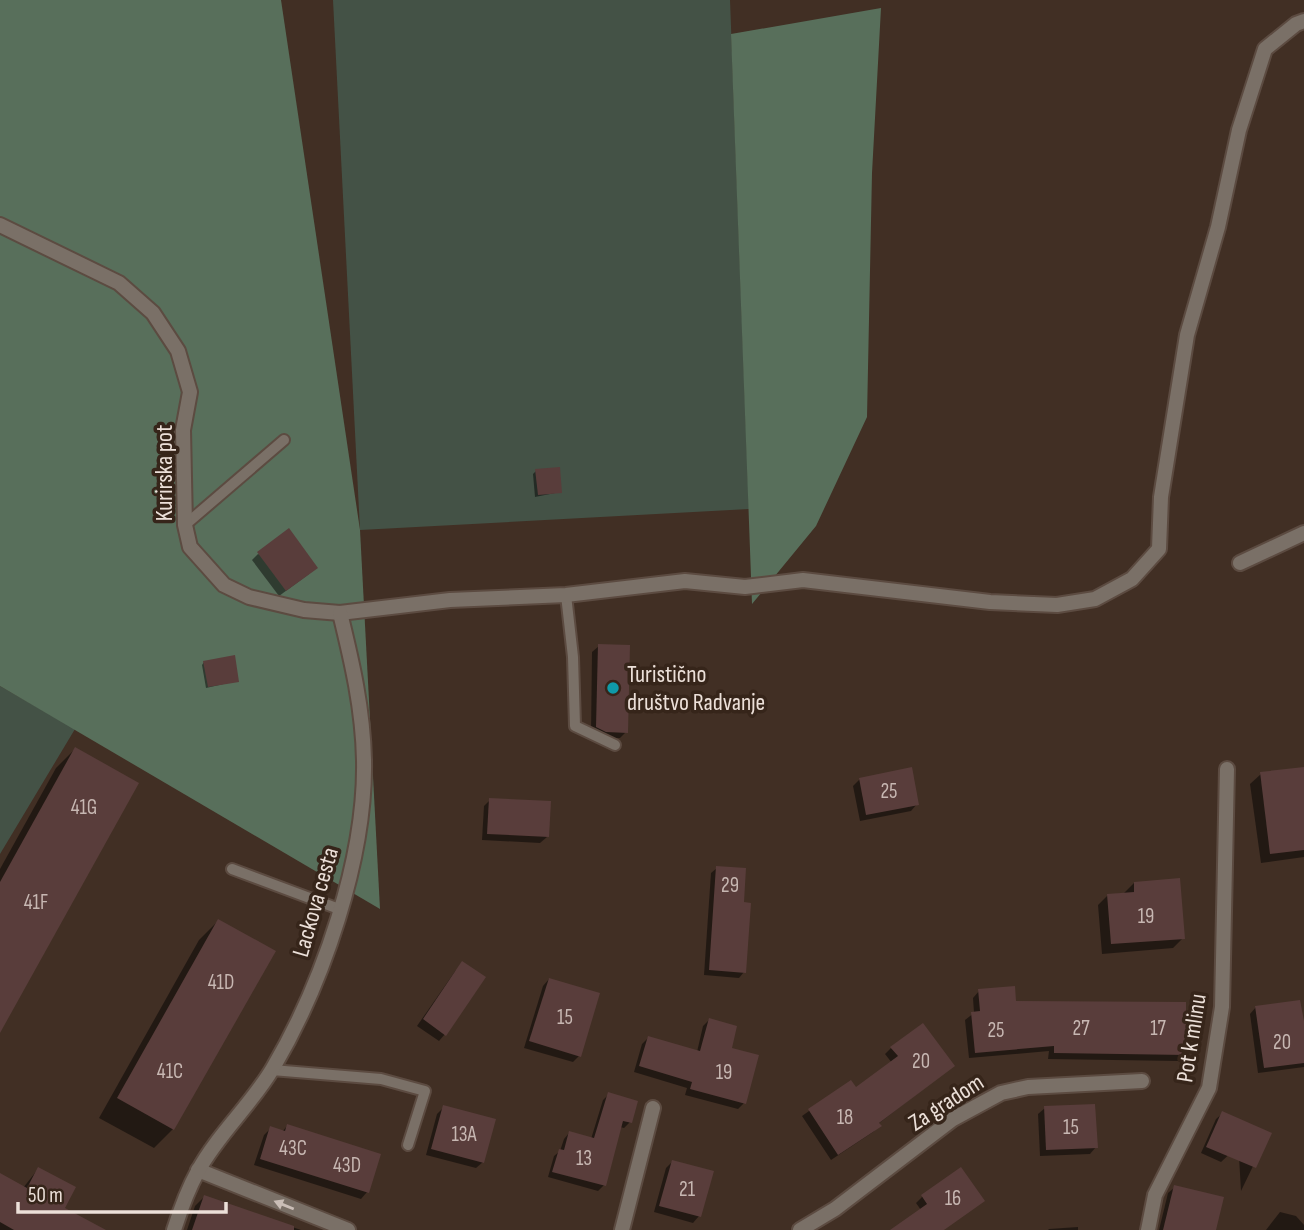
<svg xmlns="http://www.w3.org/2000/svg" width="1304" height="1230" viewBox="0 0 1304 1230" font-family="'Sofia Sans Condensed',sans-serif">
  <rect width="100%" height="100%" fill="#412f24"/>
  <g fill="#445246">
    <path d="M333 0H730L749 509 360 530Z"/>
    <path d="M0 686 75 729 0 854Z"/>
  </g>
  <g fill="#586f5b">
    <path d="M0 0H281L360 530 380 909 0 686Z"/>
    <path d="M881 8 872 173 867 417 816 526 752 604 731 34Z"/>
  </g>
  <g fill="#0007">
    <path d="M536 471 560 492 535 497 533 474Z"/>
    <path d="M258 554 309 574 279 596 252 560Z"/>
    <path d="M599 646 626 732 620 738H599L591 734 592 652Z"/>
    <path d="M204 662 237 681 206 688 202 665Z"/>
    <path d="M75 749 0 1029V869L56 768Z"/>
    <path d="M1304 768V857L1261 863 1250 784 1261 774Z"/>
    <path d="M860 779 917 804 911 811 860 821 853 786Z"/>
    <path d="M490 800 547 837 540 843 482 840 484 806Z"/>
    <path d="M717 868 742 904 744 972 739 978 704 975 711 873Z"/>
    <path d="M1134 883 1183 938 1173 948 1102 954 1098 905 1108 895 1124 893Z"/>
    <path d="M218 921 173 1129 154 1148 99 1118 199 940Z"/>
    <path d="M456 970 445 1034 439 1041 417 1026Z"/>
    <path d="M549 979 579 1056 573 1062 524 1048 543 986Z"/>
    <path d="M979 991 1015 1003 1185 1054 1178 1061 1048 1059 1049 1051 969 1058 965 1020 974 1013 973 998Z"/>
    <path d="M1256 1007 1304 1022V1067L1258 1073 1250 1014Z"/>
    <path d="M709 1020 730 1049 744 1103 738 1109 685 1095 687 1088 634 1072 642 1044 648 1038 697 1052 703 1026Z"/>
    <path d="M891 1048 953 1066 878 1124 879 1126 873 1132 831 1160 802 1116 850 1082 856 1090 892 1063 885 1054Z"/>
    <path d="M609 1094 630 1122 624 1128 620 1127 604 1185 598 1191 548 1177 554 1156 560 1151 564 1139 569 1133 591 1139 603 1100Z"/>
    <path d="M444 1107 483 1162 476 1168 426 1155 437 1114Z"/>
    <path d="M1045 1108 1096 1147 1090 1154 1040 1156 1038 1114Z"/>
    <path d="M1223 1113 1269 1133 1241 1191 1238 1140 1235 1149 1221 1162 1201 1153 1216 1119Z"/>
    <path d="M287 1126 367 1192 361 1199 254 1165 264 1135 271 1128 282 1132Z"/>
    <path d="M672 1162 699 1216 693 1223 654 1212 666 1168Z"/>
    <path d="M38 1169 70 1230H0V1175L23 1188Z"/>
    <path d="M961 1169 944 1230H893L921 1210 916 1203 922 1197Z"/>
    <path d="M1175 1187 1214 1230H1159L1168 1193Z"/>
    <path d="M204 1197 301 1230H187L195 1206Z"/>
    <path d="M1280 1212 1296 1216 1304 1225V1230H1266Z"/>
    <path d="M1078 1227V1230H1048L1049 1229Z"/>
  </g>
  <g fill="#593d3b">
    <path d="M560 467 562 493 538 495 535 469Z"/>
    <path d="M289 528 318 568 286 591 257 552Z"/>
    <path d="M598 644 630 645 628 733 606 732 596 727Z"/>
    <path d="M235 655 239 682 208 687 203 661Z"/>
    <path d="M75 747 139 783 0 1033V882Z"/>
    <path d="M912 767 919 805 866 815 859 778Z"/>
    <path d="M1304 767V850L1270 854 1260 772Z"/>
    <path d="M489 798 551 801 549 837 487 834Z"/>
    <path d="M716 866 746 868 744 902 751 903 746 973 709 970Z"/>
    <path d="M1180 878 1185 939 1111 944 1107 894 1134 892V882Z"/>
    <path d="M218 919 276 951 174 1130 117 1098Z"/>
    <path d="M462 961 486 977 446 1036 423 1019Z"/>
    <path d="M549 978 600 993 581 1057 529 1041Z"/>
    <path d="M1015 986 1016 1001 1186 1002V1055L1054 1053V1046L975 1053 971 1012 980 1011 978 989Z"/>
    <path d="M1300 1000 1304 1021V1063L1264 1068 1255 1006Z"/>
    <path d="M709 1018 737 1026 732 1048 759 1055 746 1104 690 1089 692 1082 639 1066 648 1036 700 1051Z"/>
    <path d="M923 1023 955 1066 879 1123 882 1126 838 1155 808 1109 851 1080 856 1087 898 1056 890 1047Z"/>
    <path d="M608 1092 638 1101 632 1123 623 1121 606 1186 552 1172 559 1149 564 1150 569 1131 594 1138Z"/>
    <path d="M1095 1104 1098 1148 1046 1150 1044 1106Z"/>
    <path d="M443 1105 496 1119 484 1163 431 1149Z"/>
    <path d="M1222 1111 1272 1133 1256 1168 1206 1147Z"/>
    <path d="M287 1124 381 1154 369 1193 260 1159 270 1126 285 1131Z"/>
    <path d="M672 1160 714 1171 701 1217 659 1206Z"/>
    <path d="M38 1167 76 1187 65 1208 106 1230H14L0 1222V1173L27 1188Z"/>
    <path d="M961 1167 985 1201 944 1230H890L927 1204 921 1195Z"/>
    <path d="M1174 1185 1224 1197 1216 1230H1163Z"/>
    <path d="M204 1195 294 1226V1230H192Z"/>
  </g>
  <g fill="none" stroke-linecap="round" stroke-linejoin="round">
    <g stroke="#5c4b41" stroke-width="14">
      <g id="service">
        <path d="M185 525 284 440"/>
        <path d="M566 595 573 657 575 726 615 745"/>
        <path d="M232 869 339 909"/>
        <path d="M272 1070 381 1079 425 1091 408 1145"/>
      </g>
    </g>
    <g stroke="#5c4b41" stroke-width="18">
      <g id="minor">
        <path d="M0 225 119 283 153 313 178 351 190 392 183 430 185 525 190 547 224 585 249 597 304 610 340 613 450 600 566 595 685 581 745 587 803 580 990 602 1057 605 1095 599 1132 579 1159 549 1161 497 1187 335 1218 227 1239 130 1265 49 1296 24 1304 21"/>
        <path d="M1240 563 1304 533"/>
        <path d="M198 1170 348 1230"/>
        <path d="M174 1230C180 1211 188 1189 198 1171 218 1134 252 1104 273 1068 323 983 366 858 364 760 363 709 352 662 340 613"/>
        <path d="M622 1230 653 1108"/>
        <path d="M800 1230 835 1209 953 1119 1001 1093 1028 1087 1142 1081"/>
        <path d="M1148 1230 1155 1195 1209 1088 1222 1007 1227 769"/>
      </g>
    </g>
    <use href="#service" stroke="#7a7067" stroke-width="10"/>
    <use href="#minor" stroke="#7a7067" stroke-width="14"/>
  </g>
  <defs><path id="oneway-solid" d="M-6-.8H1V-3.2L6.5 0L1 3.2V.8H-6Z" transform="scale(1.75)"/></defs>
  <use fill="#cabeb7" href="#oneway-solid" transform="translate(284 1205) rotate(-158)"/>
  <circle fill="#0f9aa8" stroke="#36251a" stroke-width="2.5" cx="613" cy="688" r="7"/>
  <g text-anchor="middle" stroke-width="7" stroke-linejoin="round" paint-order="stroke">
    <g font-size="21" fill="#c7b7b2">
      <text x="889" y="798">25</text>
      <text x="84" y="814">41G</text>
      <text x="730" y="892">29</text>
      <text x="36" y="909">41F</text>
      <text x="1146" y="923">19</text>
      <text x="221" y="989">41D</text>
      <text x="565" y="1024">15</text>
      <text x="1081" y="1035">27</text>
      <text x="1158" y="1035">17</text>
      <text x="996" y="1037">25</text>
      <text x="1282" y="1049">20</text>
      <text x="921" y="1068">20</text>
      <text x="170" y="1078">41C</text>
      <text x="724" y="1079">19</text>
      <text x="845" y="1124">18</text>
      <text x="1071" y="1134">15</text>
      <text x="464" y="1141">13A</text>
      <text x="293" y="1155">43C</text>
      <text x="584" y="1165">13</text>
      <text x="347" y="1172">43D</text>
      <text x="687" y="1196">21</text>
      <text x="953" y="1205">16</text>
    </g>
    <g font-size="24" fill="#ece0d9" stroke="#36251a">
      <text transform="translate(164 473) rotate(-90)" y="8">Kurirska pot</text>
      <text transform="translate(315 902) rotate(-74)" y="8">Lackova cesta</text>
      <text transform="translate(1191 1038) rotate(-81)" y="8">Pot k mlinu</text>
      <text transform="translate(946 1102) rotate(-33)" y="8">Za gradom</text>
    </g>
    <g font-size="24" fill="#ece0d9" stroke="#36251a" text-anchor="start">
      <text x="627" y="682">Turistično<tspan x="627" dy="28">društvo Radvanje</tspan></text>
    </g>
  </g>
  <path d="M18 1202v10h208v-10" fill="none" stroke="#ece0d9" stroke-width="3.5"/>
  <text x="28" y="1202" font-size="21" fill="#ece0d9" stroke="#36251a" stroke-width="5" paint-order="stroke">50 m</text>
</svg>
